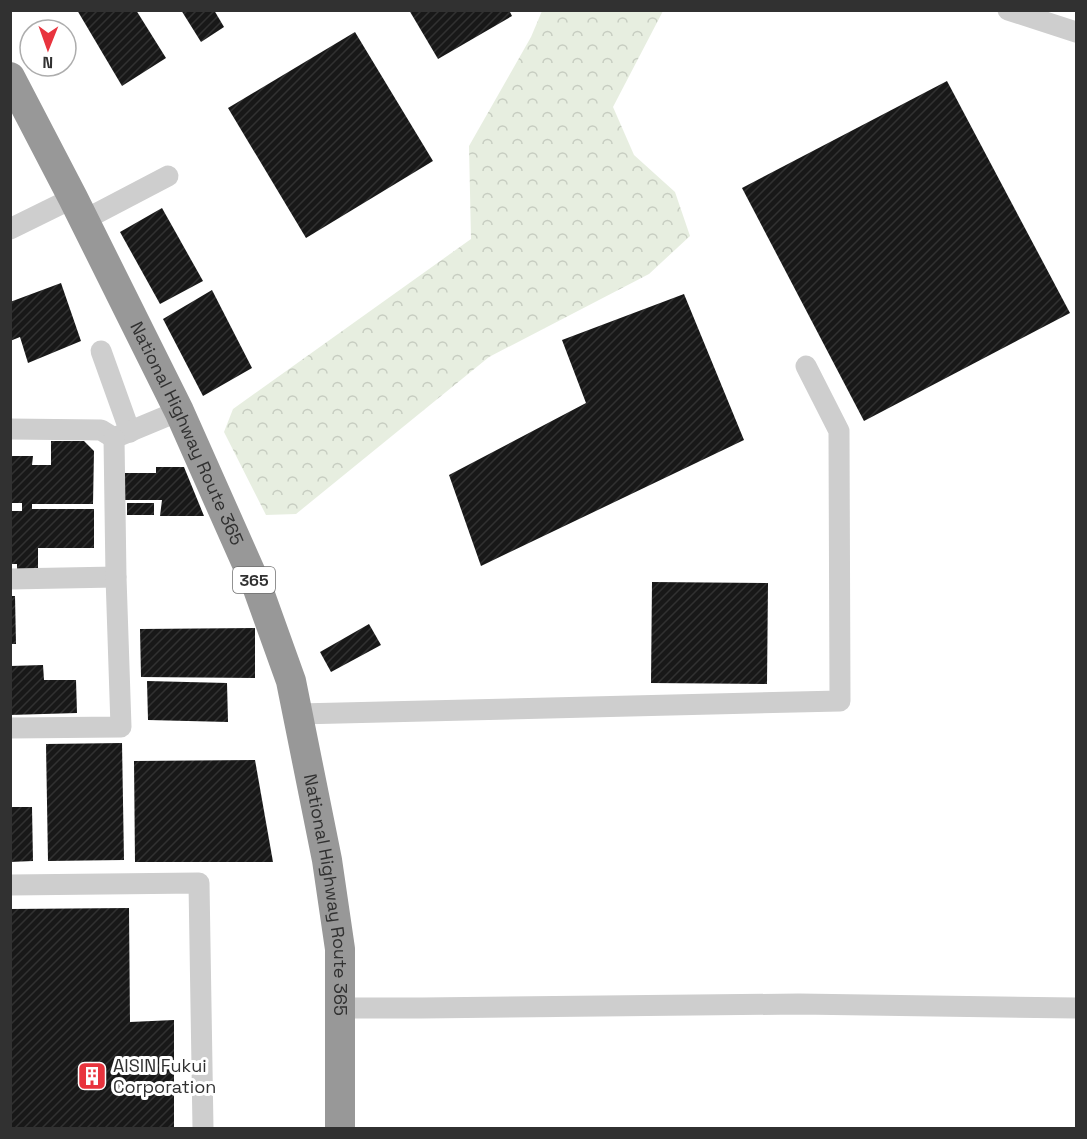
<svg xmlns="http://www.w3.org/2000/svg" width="1087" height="1139" viewBox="0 0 1087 1139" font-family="'Space Grotesk',sans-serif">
  <defs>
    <pattern id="forest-crowns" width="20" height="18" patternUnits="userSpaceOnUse" patternTransform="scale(1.5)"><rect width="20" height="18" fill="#e7eee0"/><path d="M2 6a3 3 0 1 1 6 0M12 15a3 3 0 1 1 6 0" fill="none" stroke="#c7cdc1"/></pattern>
    <pattern id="building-hatch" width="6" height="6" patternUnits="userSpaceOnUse" patternTransform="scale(1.5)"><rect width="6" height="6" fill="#181818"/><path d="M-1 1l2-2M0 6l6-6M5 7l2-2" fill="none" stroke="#313131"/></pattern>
  </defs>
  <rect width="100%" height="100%" fill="#fff"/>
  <path fill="url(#forest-crowns)" d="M542 11H663L613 107 634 155 675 192 690 236 649 274 489 357 296 514 266 515 224 432 233 409 471 239 469 146 531 37Z"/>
  <g fill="url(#building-hatch)">
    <path d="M77 10H136L166 58 122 86Z"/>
    <path d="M181 10H214L224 27 201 42Z"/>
    <path d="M409 10H509L512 16 438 59Z"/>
    <path d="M355 32 433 161 306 238 228 108Z"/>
    <path d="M947 81 1070 313 864 421 742 188Z"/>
    <path d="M162 208 203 281 160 304 120 232Z"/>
    <path d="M61 283 81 341 28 363 20 337 10 341V302Z"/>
    <path d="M212 290 252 368 203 396 163 319Z"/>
    <path d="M684 294 744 440 481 566 449 475 586 403 562 340Z"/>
    <path d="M51 441H84L94 451 93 504H32V509H94V548H38V570H17V564H10V511H22V503H10V456H33L32 465H51Z"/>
    <path d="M156 467H184L204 516H160L162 500H125V473H156Z"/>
    <rect x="127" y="503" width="27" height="12"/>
    <path d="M652 582 768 583 767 684 651 683Z"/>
    <path d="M10 596H15L16 644H10Z"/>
    <path d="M369 624 381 645 331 672 320 652Z"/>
    <path d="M255 628V678L141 677 140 629Z"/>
    <path d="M43 665 44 680H76L77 713 10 715V666Z"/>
    <path d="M147 681 227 683 228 722 148 720Z"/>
    <path d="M122 743 124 860 48 861 46 744Z"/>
    <path d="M255 760 273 862H135L134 761Z"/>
    <path d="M10 807H32L33 861 10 862Z"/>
    <path d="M129 908 130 1022 174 1020V1128H10V909Z"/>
  </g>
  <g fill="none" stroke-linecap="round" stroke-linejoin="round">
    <g stroke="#cecece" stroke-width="21">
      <path d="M1008 10 1076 32"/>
      <path d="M84 220 168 176"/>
      <path d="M10 229 73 198"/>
      <path d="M101 351 130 432"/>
      <path d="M10 429 101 430 114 438 179 411"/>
      <path d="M10 579 116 577"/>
      <path d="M298 714 840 701 839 431 806 366"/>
      <path d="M10 728 121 727 116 577 114 438"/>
      <path d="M10 885 199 883 203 1128"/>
      <path d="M340 1008H422L799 1004 1076 1008"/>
    </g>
    <path stroke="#989898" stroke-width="30" id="s1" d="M10 77 73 198 179 411 258 589 291 681 327 860 340 949V1128"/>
  </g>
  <defs>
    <g id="building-square" transform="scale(1.5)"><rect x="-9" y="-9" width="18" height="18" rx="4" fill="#e8343e" stroke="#fff"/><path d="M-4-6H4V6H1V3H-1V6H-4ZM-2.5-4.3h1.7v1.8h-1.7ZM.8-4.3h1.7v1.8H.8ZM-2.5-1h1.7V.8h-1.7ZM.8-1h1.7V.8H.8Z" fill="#fff"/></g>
  </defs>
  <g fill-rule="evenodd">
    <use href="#building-square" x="92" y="1076"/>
  </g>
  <g text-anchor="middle" stroke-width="6" stroke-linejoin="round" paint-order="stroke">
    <rect fill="#fff" stroke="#6f6f6f" stroke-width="1.5" x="233" y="567" width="42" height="26" rx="4.5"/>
    <g font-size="16" font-weight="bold" fill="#313131">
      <text x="254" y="586">365</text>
    </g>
    <g font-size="18" fill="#313131" stroke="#fff">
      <text dy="6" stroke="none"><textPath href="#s1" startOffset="398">National Highway Route 365</textPath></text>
      <text dy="6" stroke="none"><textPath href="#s1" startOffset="884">National Highway Route 365</textPath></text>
    </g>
    <g font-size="18" fill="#313131" stroke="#fff" text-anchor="start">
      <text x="113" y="1072">AISIN Fukui<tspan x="113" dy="21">Corporation</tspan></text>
    </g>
  </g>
  <rect width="1087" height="1139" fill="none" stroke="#313131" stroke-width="24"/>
  <g transform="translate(48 48) rotate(181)"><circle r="28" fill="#ffffff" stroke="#adadad" stroke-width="1.5"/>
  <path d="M0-4.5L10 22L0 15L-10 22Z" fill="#e8343e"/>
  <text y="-9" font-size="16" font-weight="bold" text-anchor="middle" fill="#313131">N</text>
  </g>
</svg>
